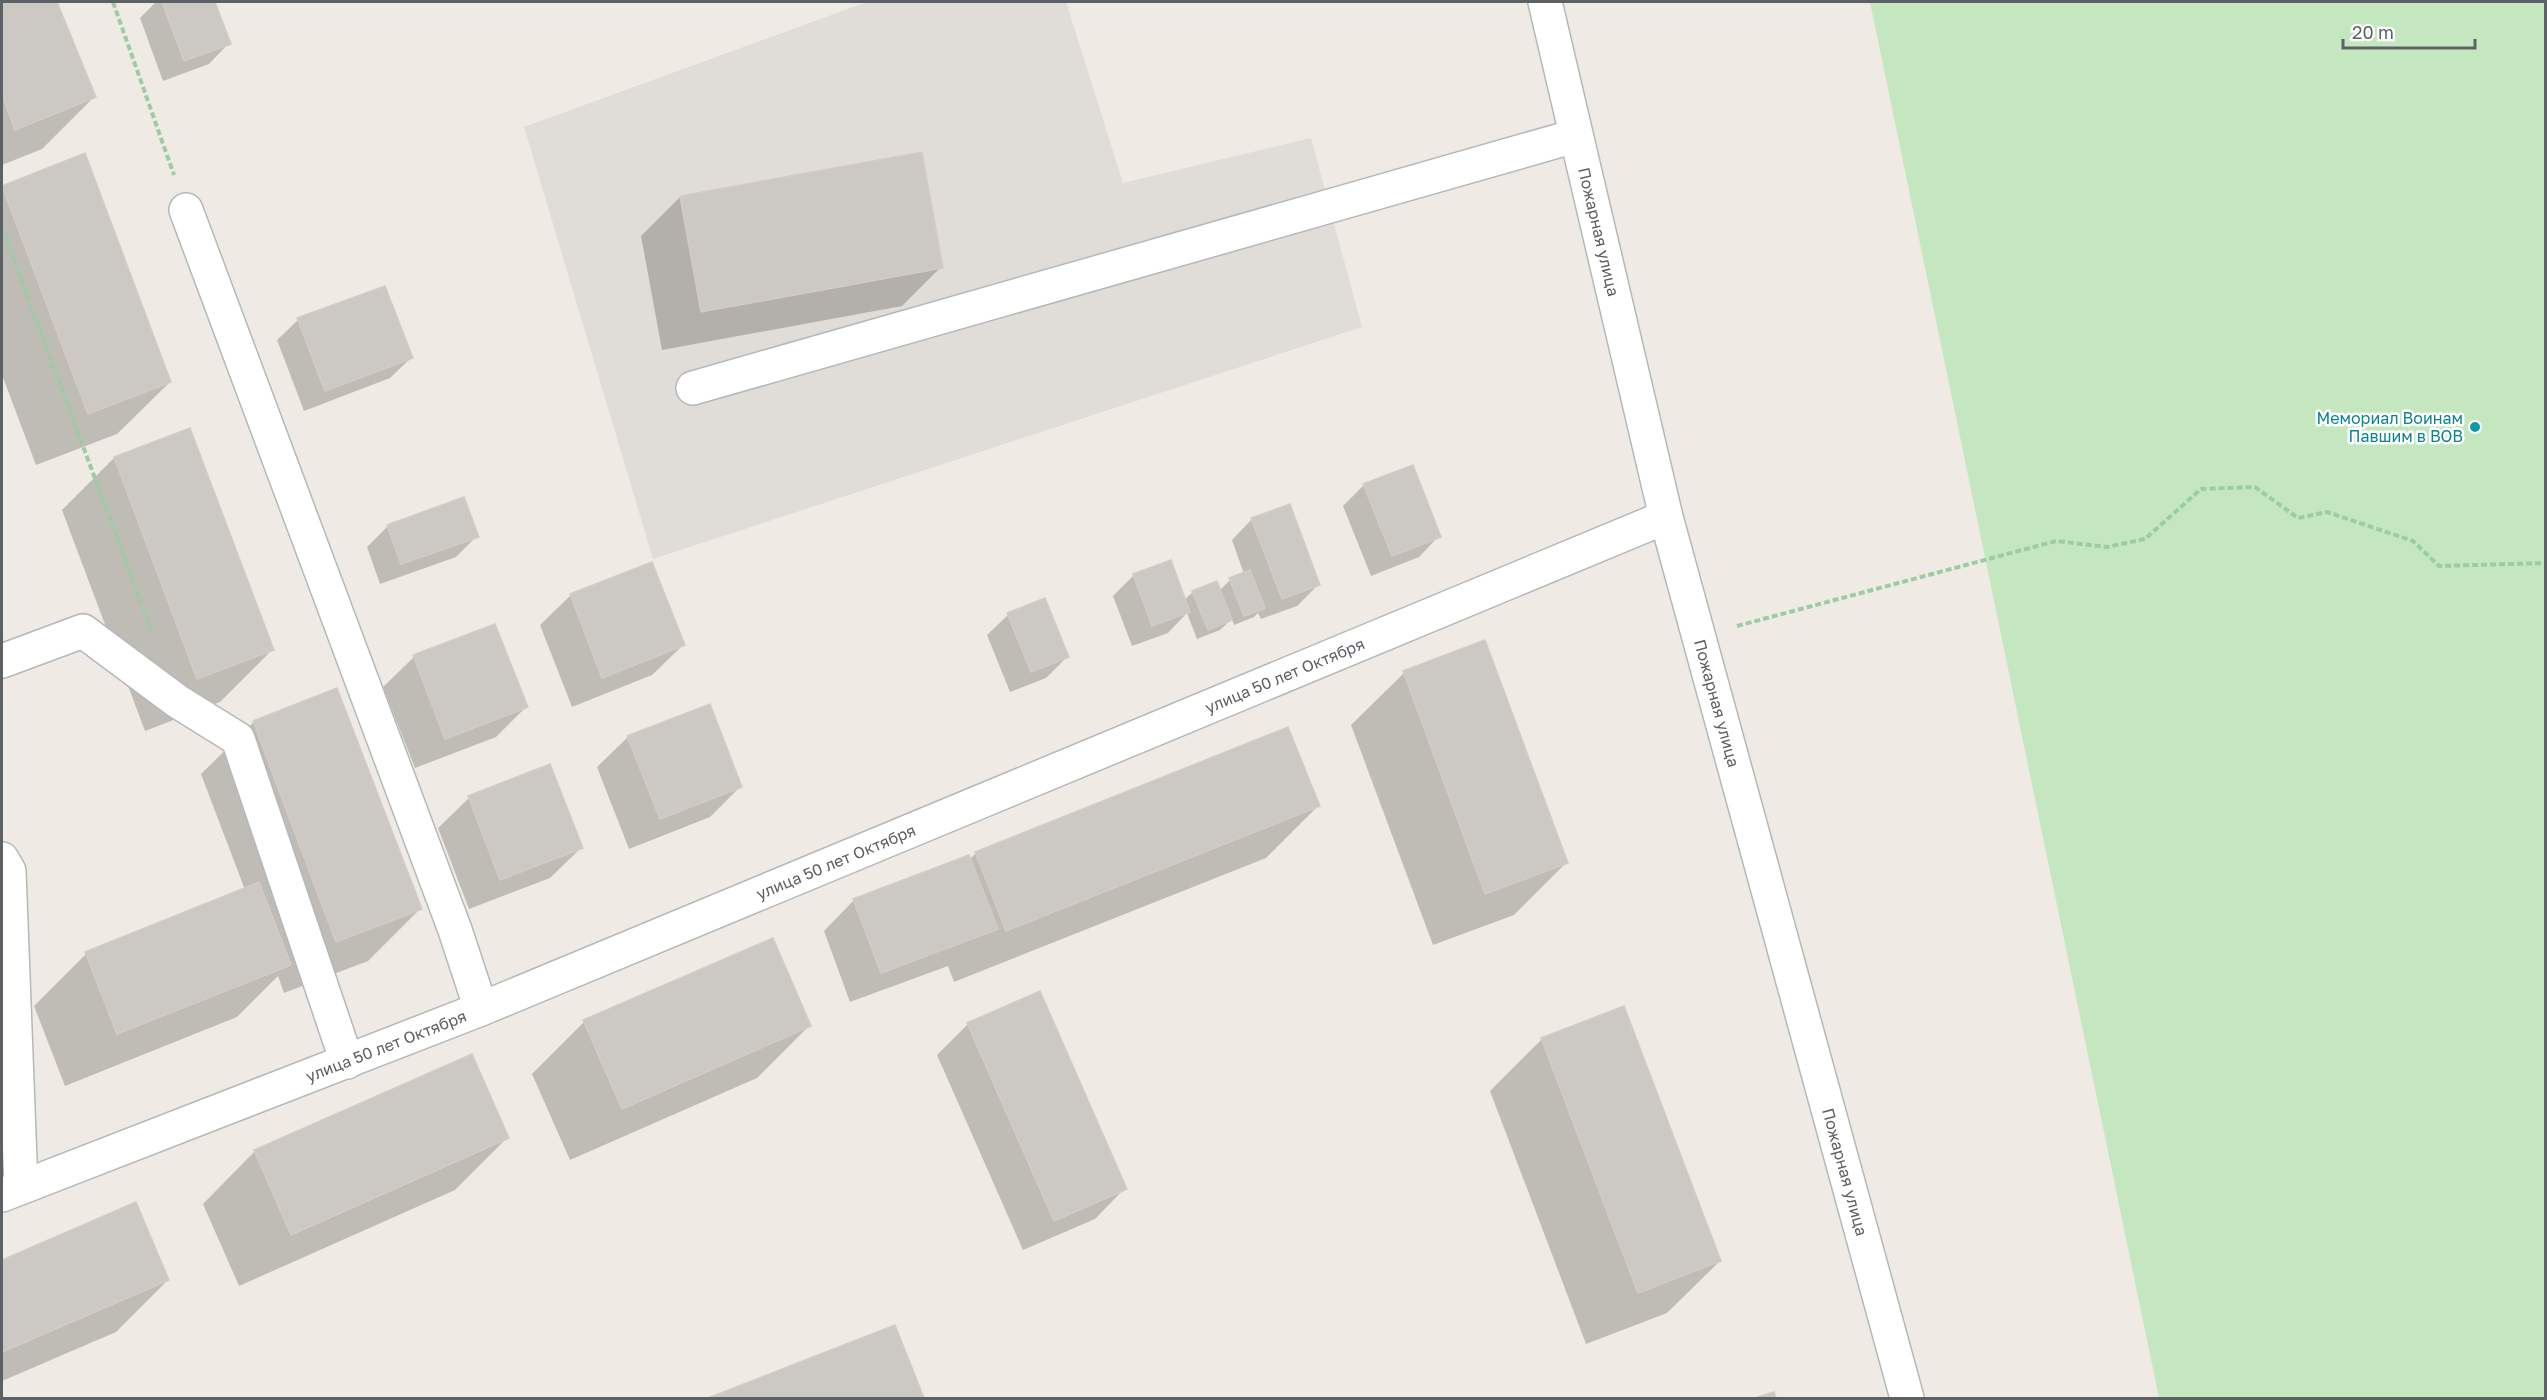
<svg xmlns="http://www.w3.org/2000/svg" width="2547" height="1400" viewBox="0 0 2547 1400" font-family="'Golos Text',sans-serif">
  <rect width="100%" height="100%" fill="#efebe4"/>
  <path fill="#e0ddd8" d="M867 2H1066L1123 183 1311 138 1362 327 653 559 524 127Z"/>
  <path fill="#c5e7bf" d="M1870 2H2545V1398H2159Z"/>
  <g fill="#0003">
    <path d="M2 2H56L94 97 42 149 2 165Z"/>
    <path d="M156 2H214L229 43 209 64 163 81 140 18Z"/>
    <path d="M2 186 170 382 117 434 36 465 2 375Z"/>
    <path d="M680 197 941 267 902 306 662 350 641 236Z"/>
    <path d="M298 320 411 358 390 378 304 411 277 340Z"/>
    <path d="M114 458 272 650 220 702 145 731 62 510Z"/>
    <path d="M1364 485 1439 536 1419 557 1371 576 1343 506Z"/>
    <path d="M1252 519 1318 585 1297 606 1261 619 1258 613 1254 617 1234 625 1232 619 1220 630 1197 639 1187 613 1168 633 1132 646 1113 596 1134 575 1184 600 1193 592 1219 591 1230 580 1244 574 1232 540Z"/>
    <path d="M388 526 477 536 456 557 380 584 367 547Z"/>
    <path d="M571 595 683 645 652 675 572 707 540 625Z"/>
    <path d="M1008 615 1067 657 1046 678 1010 692 987 635Z"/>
    <path d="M414 657 526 707 496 737 415 768 383 687Z"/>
    <path d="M1404 673 1566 863 1514 915 1433 945 1351 725Z"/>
    <path d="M254 722 420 909 368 961 284 993 278 976 237 1017 65 1086 34 1006 86 954 245 890 201 774Z"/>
    <path d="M628 737 740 787 710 817 629 849 597 767Z"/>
    <path d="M469 798 581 848 550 878 469 909 438 828Z"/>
    <path d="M1318 806 1266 858 954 982 948 966 850 1002 824 931 854 900 969 860 976 853Z"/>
    <path d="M1039 993 1125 1188 1095 1219 1023 1250 937 1055 968 1024Z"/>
    <path d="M584 1022 809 1026 757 1078 570 1160 532 1074Z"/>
    <path d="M1542 1039 1720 1261 1667 1313 1586 1344 1490 1091Z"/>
    <path d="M507 1138 455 1190 239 1286 203 1204 255 1151Z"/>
    <path d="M136 1204 168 1280 116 1332 2 1381V1261Z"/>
    <path d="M894 1327 922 1398H712Z"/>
  </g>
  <g fill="#ccc8c3" stroke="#d4ccc2" stroke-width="1.5">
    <path d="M2 2H57L96 97 15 130 2 95Z"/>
    <path d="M162 2H215L231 44 184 61Z"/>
    <path d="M922 152 943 268 701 312 680 196Z"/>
    <path d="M85 153 171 382 88 414 2 186Z"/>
    <path d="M385 286 413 358 325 391 297 318Z"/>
    <path d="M190 428 274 650 197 679 114 457Z"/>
    <path d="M1413 465 1441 537 1392 556 1363 484Z"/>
    <path d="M464 497 479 537 401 564 387 525Z"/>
    <path d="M1290 504 1320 585 1282 599 1251 518Z"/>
    <path d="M1171 560 1190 612 1152 626 1133 574Z"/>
    <path d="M652 562 685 645 602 678 570 594Z"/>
    <path d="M1250 570 1265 608 1244 616 1229 578Z"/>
    <path d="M1217 581 1232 620 1208 630 1192 591Z"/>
    <path d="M1045 598 1069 657 1031 672 1007 613Z"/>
    <path d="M495 624 528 707 445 739 413 655Z"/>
    <path d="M1485 640 1568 863 1485 894 1403 671Z"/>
    <path d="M337 688 422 909 336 942 253 721Z"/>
    <path d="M710 704 742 787 660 819 627 736Z"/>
    <path d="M1288 727 1320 806 1006 931 975 852Z"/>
    <path d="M550 764 583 848 500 880 468 796Z"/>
    <path d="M969 855 998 929 881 973 853 899Z"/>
    <path d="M259 882 291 965 117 1034 85 952Z"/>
    <path d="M773 938 811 1026 622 1109 583 1020Z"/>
    <path d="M1040 991 1127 1189 1054 1221 967 1023Z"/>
    <path d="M1624 1006 1721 1261 1638 1293 1541 1038Z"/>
    <path d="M472 1054 509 1138 291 1235 254 1150Z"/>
    <path d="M136 1202 169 1280 2 1352V1260Z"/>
    <path d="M895 1325 924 1398H708Z"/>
    <path d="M1774 1392 1776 1398H1755Z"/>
  </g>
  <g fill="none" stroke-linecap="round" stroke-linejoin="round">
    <g stroke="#b4b8bb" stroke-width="36">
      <g id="minor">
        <path id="s1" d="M1545 2 1666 517 1907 1398"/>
        <path d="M186 210 455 930 481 1009"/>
        <path d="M693 388 1575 136"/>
        <path d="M2 661 83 631 177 701 238 739 347 1062"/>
        <path d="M2 859 9 871 21 1187"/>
        <path id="s2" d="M2 1195 481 1009 1666 517"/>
      </g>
    </g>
    <g stroke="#9bcda2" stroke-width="4" stroke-dasharray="6 3" stroke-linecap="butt">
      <path d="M113 2 174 175"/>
      <path d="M2 228 152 632"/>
      <path d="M1737 626 2056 541 2107 547 2145 539 2201 489 2255 487 2298 518 2327 512 2413 541 2439 566 2546 563"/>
    </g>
    <use href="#minor" stroke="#fff" stroke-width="33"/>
  </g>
  <circle fill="#0f9aa8" stroke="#fff" stroke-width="2" cx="2475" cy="427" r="6"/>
  <g text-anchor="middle" stroke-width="5" stroke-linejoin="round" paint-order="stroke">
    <g font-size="16" fill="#5c6165" stroke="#fff">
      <text dy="6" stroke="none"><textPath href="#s1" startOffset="236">Пожарная улица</textPath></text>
      <text dy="6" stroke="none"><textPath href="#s2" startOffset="1384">улица 50 лет Октября</textPath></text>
      <text dy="6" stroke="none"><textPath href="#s1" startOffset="722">Пожарная улица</textPath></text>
      <text dy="6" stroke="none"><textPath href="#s2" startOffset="898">улица 50 лет Октября</textPath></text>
      <text dy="6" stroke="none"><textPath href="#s2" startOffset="412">улица 50 лет Октября</textPath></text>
      <text dy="6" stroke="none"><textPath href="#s1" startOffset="1208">Пожарная улица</textPath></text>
    </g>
    <g font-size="16" fill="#0d838f" stroke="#fff" text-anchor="end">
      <text x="2463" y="424">Мемориал Воинам<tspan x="2463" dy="18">Павшим в ВОВ</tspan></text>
    </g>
  </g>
  <rect width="2547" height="1400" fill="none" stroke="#5c6165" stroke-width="6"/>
  <path d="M2343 39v9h132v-9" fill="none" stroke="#5c6165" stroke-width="3"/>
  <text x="2352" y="39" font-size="18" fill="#5c6165" stroke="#ffffff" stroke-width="4.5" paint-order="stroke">20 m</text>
</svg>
